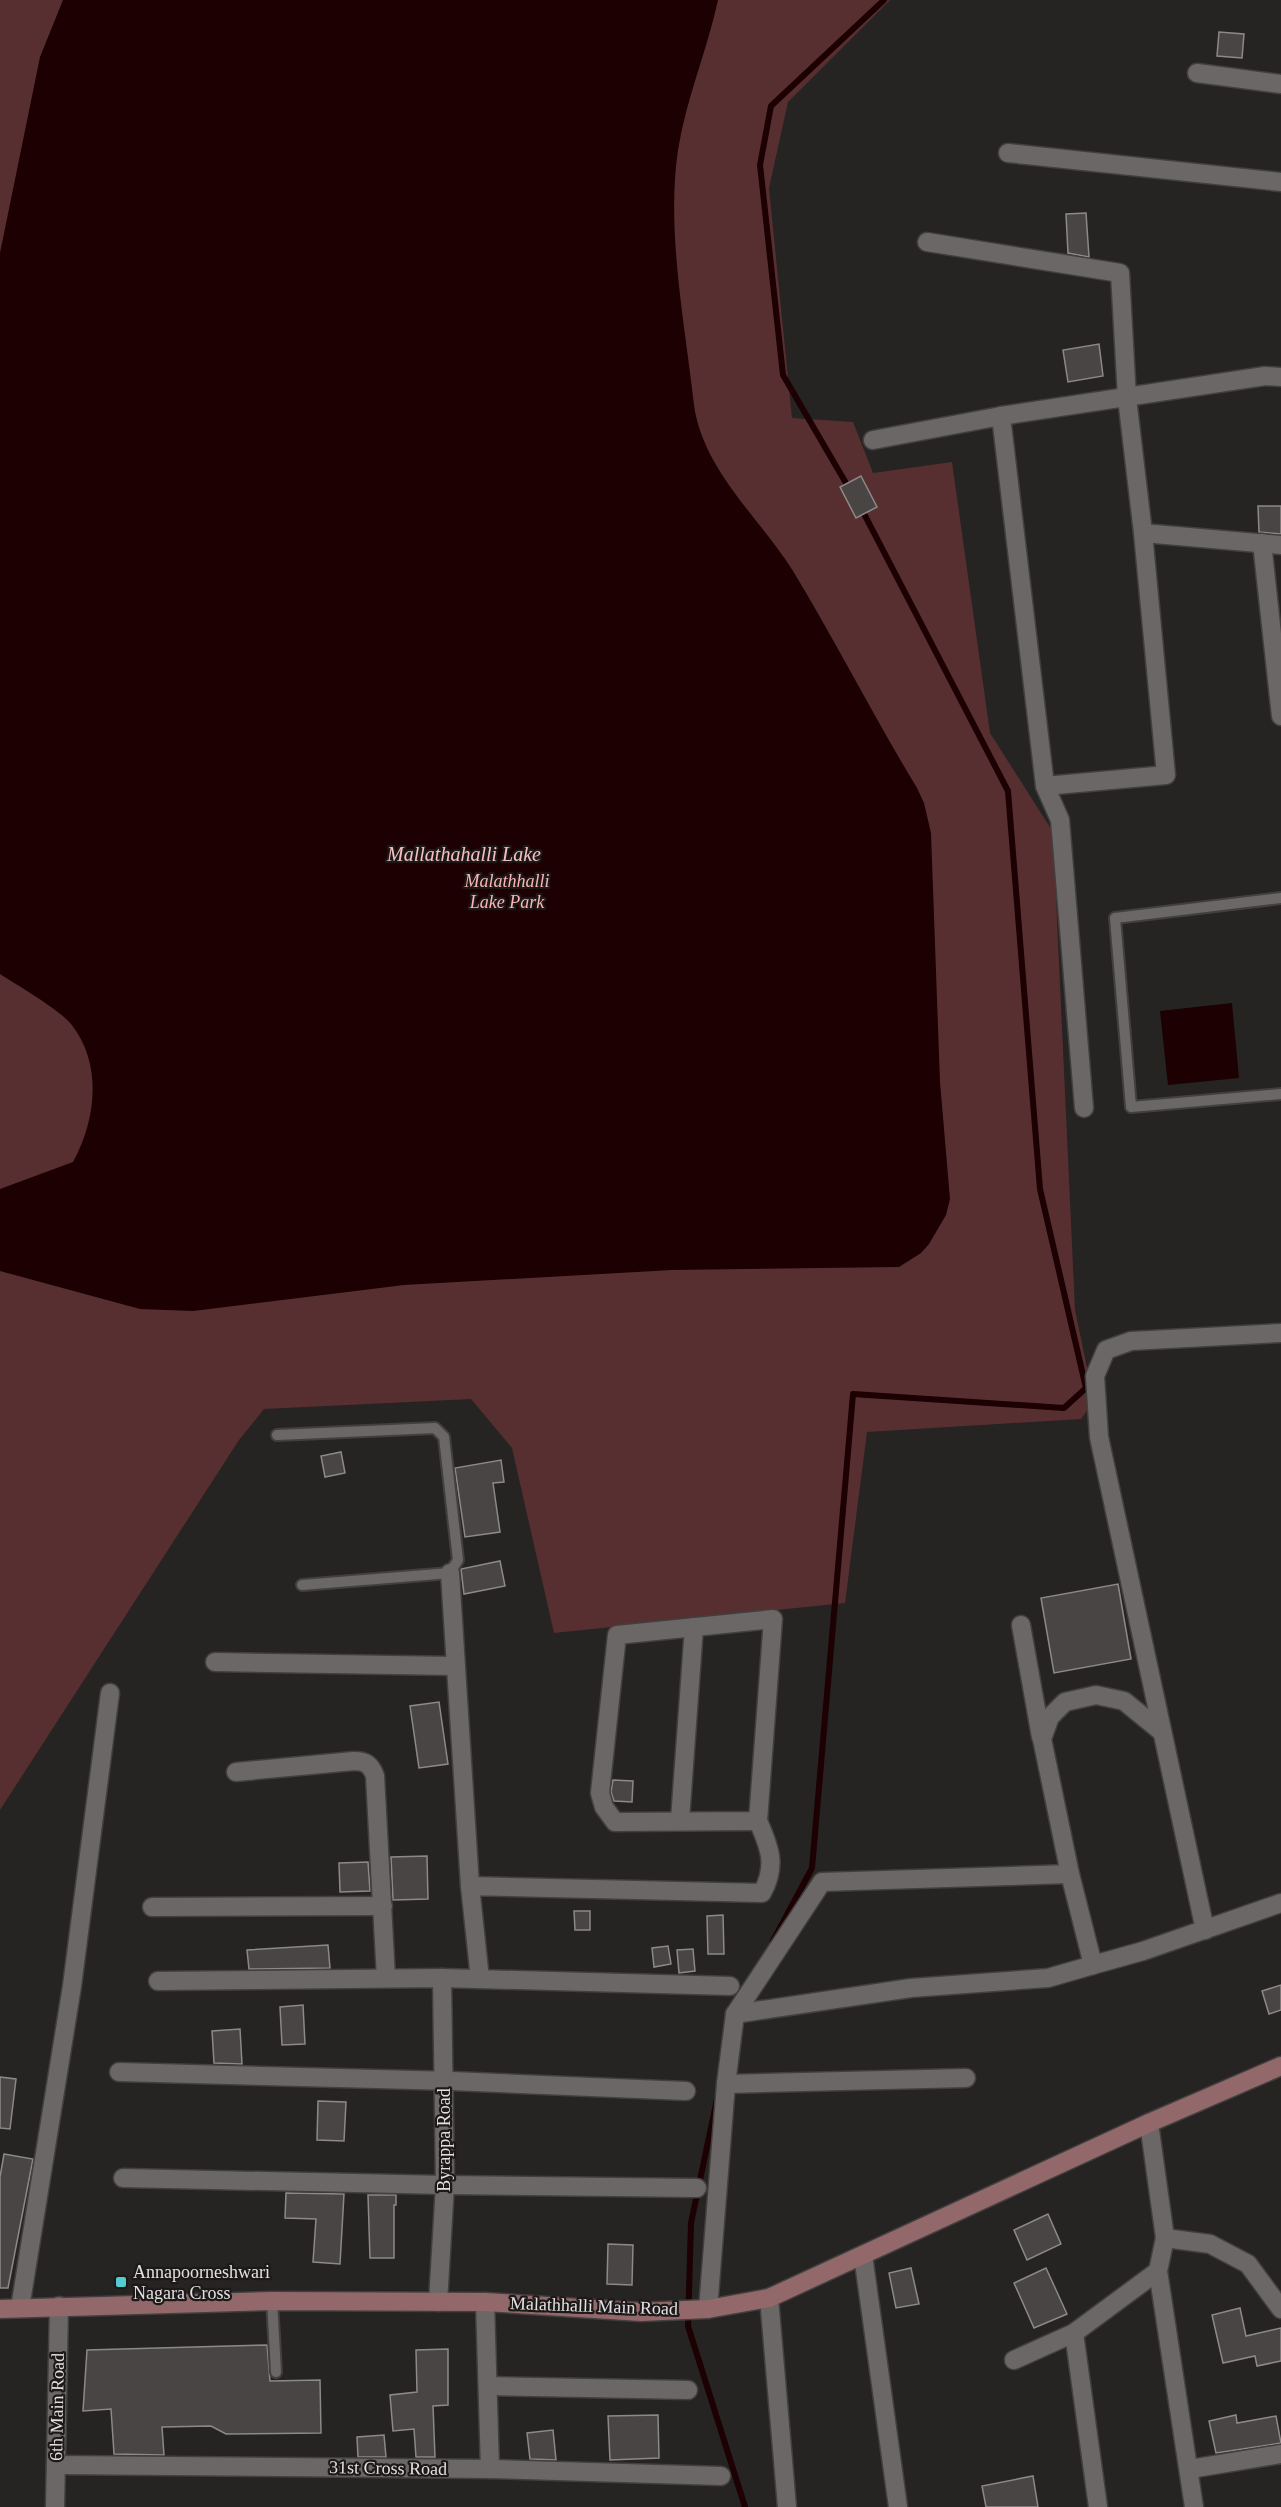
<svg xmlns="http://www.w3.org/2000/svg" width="1281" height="2507" viewBox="0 0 1281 2507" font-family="'Times New Roman',serif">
  <rect width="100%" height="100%" fill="#262323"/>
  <path fill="#572f30" d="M0 0H890L788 102 769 188 792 418 853 422 873 473 952 462 990 733 1053 832 1075 1310 1094 1401 1081 1419 867 1432 845 1603 554 1633 512 1448 471 1399 264 1409 239 1440 0 1810Z"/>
  <g fill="#1c0002">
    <path d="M63 0H718C707 51 686 99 678 150 666 231 685 324 694 405 703 470 759 517 793 571 836 642 874 717 917 788L924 803 931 833 940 1082 950 1199 946 1215 929 1244 921 1253 899 1267 672 1270 404 1285 193 1311 140 1309 0 1271V1189L73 1162C96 1120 103 1064 71 1024 60 1010 17 985 0 974V253L40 57Z"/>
    <path d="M1232 1003 1239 1078 1168 1085 1160 1011Z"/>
  </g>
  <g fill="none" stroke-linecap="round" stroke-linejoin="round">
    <g stroke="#1c0002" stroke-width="6">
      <path d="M850 490 783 375 760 165 771 106 884 0"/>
      <path d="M773 1941 812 1868 853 1394 1064 1408 1086 1388 1040 1189 1008 791 860 506"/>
      <path d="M717 2099 691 2223 688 2326 745 2507"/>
    </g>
  </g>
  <g fill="#494545" stroke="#8d8988" stroke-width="1.5">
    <path d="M1219 32 1244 34 1242 58 1217 56Z"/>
    <path d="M1086 213 1089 257 1068 253 1066 214Z"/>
    <path d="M1099 344 1103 376 1068 382 1063 350Z"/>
    <path d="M861 476 877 507 856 518 840 487Z"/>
    <path d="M1258 506H1281V534L1259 532Z"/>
    <path d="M341 1452 345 1473 325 1477 321 1456Z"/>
    <path d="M501 1460 504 1482 493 1483 500 1532 465 1537 455 1468Z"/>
    <path d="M500 1561 505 1586 464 1594 461 1569Z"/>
    <path d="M1118 1584 1131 1659 1054 1673 1041 1598Z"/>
    <path d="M439 1702 448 1764 419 1768 410 1706Z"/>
    <path d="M613 1780 633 1781 632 1802 614 1801 611 1792Z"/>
    <path d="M427 1856 428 1899 393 1900 391 1857Z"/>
    <path d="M368 1862 370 1891 340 1892 339 1863Z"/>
    <path d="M574 1911H590V1930H575Z"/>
    <path d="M723 1915 724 1954H708L707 1916Z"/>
    <path d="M328 1945 330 1968 249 1969 247 1950Z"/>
    <path d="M668 1946 671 1964 654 1967 652 1948Z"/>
    <path d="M693 1949 695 1971 679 1973 677 1950Z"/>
    <path d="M1281 1985V2010L1269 2014 1262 1991Z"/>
    <path d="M303 2005 305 2044 282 2045 280 2007Z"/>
    <path d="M240 2029 242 2064 214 2063 212 2031Z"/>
    <path d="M0 2077 16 2079 10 2129 0 2128Z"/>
    <path d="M318 2101 346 2102 344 2141 317 2140Z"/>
    <path d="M4 2154 33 2159 8 2288H0V2177Z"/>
    <path d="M286 2193 344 2194 340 2264 313 2262 316 2219 285 2218Z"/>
    <path d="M368 2195H396V2205H394V2258H370Z"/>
    <path d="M1048 2214 1061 2244 1027 2260 1014 2230Z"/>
    <path d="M608 2244 633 2245 632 2285 607 2284Z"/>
    <path d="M911 2268 919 2304 896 2308 889 2273Z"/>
    <path d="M1046 2268 1067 2314 1034 2328 1014 2283Z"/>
    <path d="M1240 2308 1246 2336 1281 2328V2361L1257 2366 1255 2356 1223 2363 1212 2315Z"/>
    <path d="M267 2345 270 2381 320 2380 321 2433 226 2434 211 2426 162 2427 164 2455 114 2454 111 2409 83 2411 87 2350Z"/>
    <path d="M448 2349V2405L433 2406 435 2457H416L414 2429 393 2431 390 2395 417 2392 416 2350Z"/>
    <path d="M658 2415 659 2458 610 2460 608 2416Z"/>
    <path d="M1236 2415 1237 2423 1276 2416 1281 2443 1216 2453 1209 2421Z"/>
    <path d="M553 2430 556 2460 530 2459 527 2433Z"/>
    <path d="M384 2435 386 2457H358L357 2437Z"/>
    <path d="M1033 2476 1038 2507H986L982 2486Z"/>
  </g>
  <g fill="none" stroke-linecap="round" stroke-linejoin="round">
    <g stroke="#423f3f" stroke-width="14">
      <g id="service">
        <path d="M1281 898 1115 918 1131 1107 1281 1094"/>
        <path d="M277 1435 435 1428 444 1437 458 1560 450 1573 302 1585"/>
        <path d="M272 2301 276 2372"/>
      </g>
    </g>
    <g stroke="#423f3f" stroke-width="21">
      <g id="minor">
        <path d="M1197 73 1281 84"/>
        <path d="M1008 153 1281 182"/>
        <path d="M927 242 1120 273 1127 398 1143 533 1166 775 1045 786 1001 416"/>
        <path d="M873 440 1001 416 1265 376 1281 377"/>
        <path d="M1143 533 1281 545"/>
        <path d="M1262 543 1281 716"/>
        <path d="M1045 786 1060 820 1084 1108"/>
        <path d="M450 1573 470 1886"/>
        <path d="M773 1619 758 1821 615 1822 604 1807 600 1793 617 1635Z"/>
        <path d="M1021 1625 1041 1737"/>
        <path d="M215 1662 454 1666"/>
        <path d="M1162 1732 1124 1701 1096 1695 1065 1702 1050 1717 1042 1739 1070 1874 1093 1965 1143 1951 1281 1903"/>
        <path d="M236 1772 354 1761C366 1761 371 1765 375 1776L386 1978"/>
        <path d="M680 1820 694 1627"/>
        <path d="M152 1907 383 1906"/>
        <path d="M1205 1930 1099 1437 1095 1376 1106 1350 1131 1341 1281 1333"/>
        <path d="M480 1979 470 1886 762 1893C777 1866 770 1848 758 1821"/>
        <path d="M158 1981 442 1978 730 1986"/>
        <path d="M735 2014 911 1988 1048 1978 1093 1965"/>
        <path d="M119 2072 452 2081 686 2091"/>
        <path d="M726 2084 966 2078"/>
        <path d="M123 2178 445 2185 697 2188"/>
        <path d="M1165 2238 1158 2271 1194 2507"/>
        <path d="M863 2255 898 2507"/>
        <path d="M769 2298 787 2507"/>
        <path d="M438 2302 445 2185 442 1978"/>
        <path d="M485 2302 490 2469"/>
        <path d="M20 2308 72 1986 110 1693"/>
        <path d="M708 2309 726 2084 735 2014 822 1882 1070 1874"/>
        <path d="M1074 2333 1098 2507"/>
        <path d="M1014 2360 1074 2333 1158 2271"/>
        <path d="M488 2386 688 2390"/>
        <path d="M56 2465 490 2469 721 2476"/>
        <path d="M1190 2469 1281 2454"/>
      </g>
    </g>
    <g stroke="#423f3f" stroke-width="21">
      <g id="tertiary">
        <path d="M1149 2123 1165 2238 1210 2244 1248 2264 1281 2309"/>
        <path d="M55 2507 59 2306"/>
      </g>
    </g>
    <g stroke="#423f3f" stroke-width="21">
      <path id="secondary" d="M0 2309 272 2301 485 2302 641 2312 708 2309 769 2298 1149 2123 1281 2066"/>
    </g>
    <use href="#service" stroke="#6b6767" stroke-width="10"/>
    <use href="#minor" stroke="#6b6767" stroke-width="18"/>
    <use href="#tertiary" stroke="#6b6767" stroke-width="18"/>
    <use href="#secondary" stroke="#93686a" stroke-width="18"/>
  </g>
  <rect fill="#51ccd1" stroke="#1d1919" stroke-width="2" x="115" y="2276" width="12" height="12" rx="3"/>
  <g text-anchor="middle" stroke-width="4.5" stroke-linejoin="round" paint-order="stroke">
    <g font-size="18" font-style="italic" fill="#fdb4b5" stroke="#1d1919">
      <text x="507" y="887">Malathhalli<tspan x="507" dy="21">Lake Park</tspan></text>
    </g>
    <g font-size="18" fill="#e2e0e0" stroke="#1d1919">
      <text transform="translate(444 2140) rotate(-90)" y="6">Byrappa Road</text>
      <text transform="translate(594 2306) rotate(2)" y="6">Malathhalli Main Road</text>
      <text transform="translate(57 2407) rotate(-89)" y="6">6th Main Road</text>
      <text transform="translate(388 2468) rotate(1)" y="6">31st Cross Road</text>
    </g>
    <g font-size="18" fill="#e2e0e0" stroke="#1d1919" text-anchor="start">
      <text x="133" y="2278">Annapoorneshwari<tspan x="133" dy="21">Nagara Cross</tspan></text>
    </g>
    <g font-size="20" font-style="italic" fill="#f7c1c0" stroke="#1d1919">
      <text x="464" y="861">Mallathahalli Lake</text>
    </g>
  </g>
</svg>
